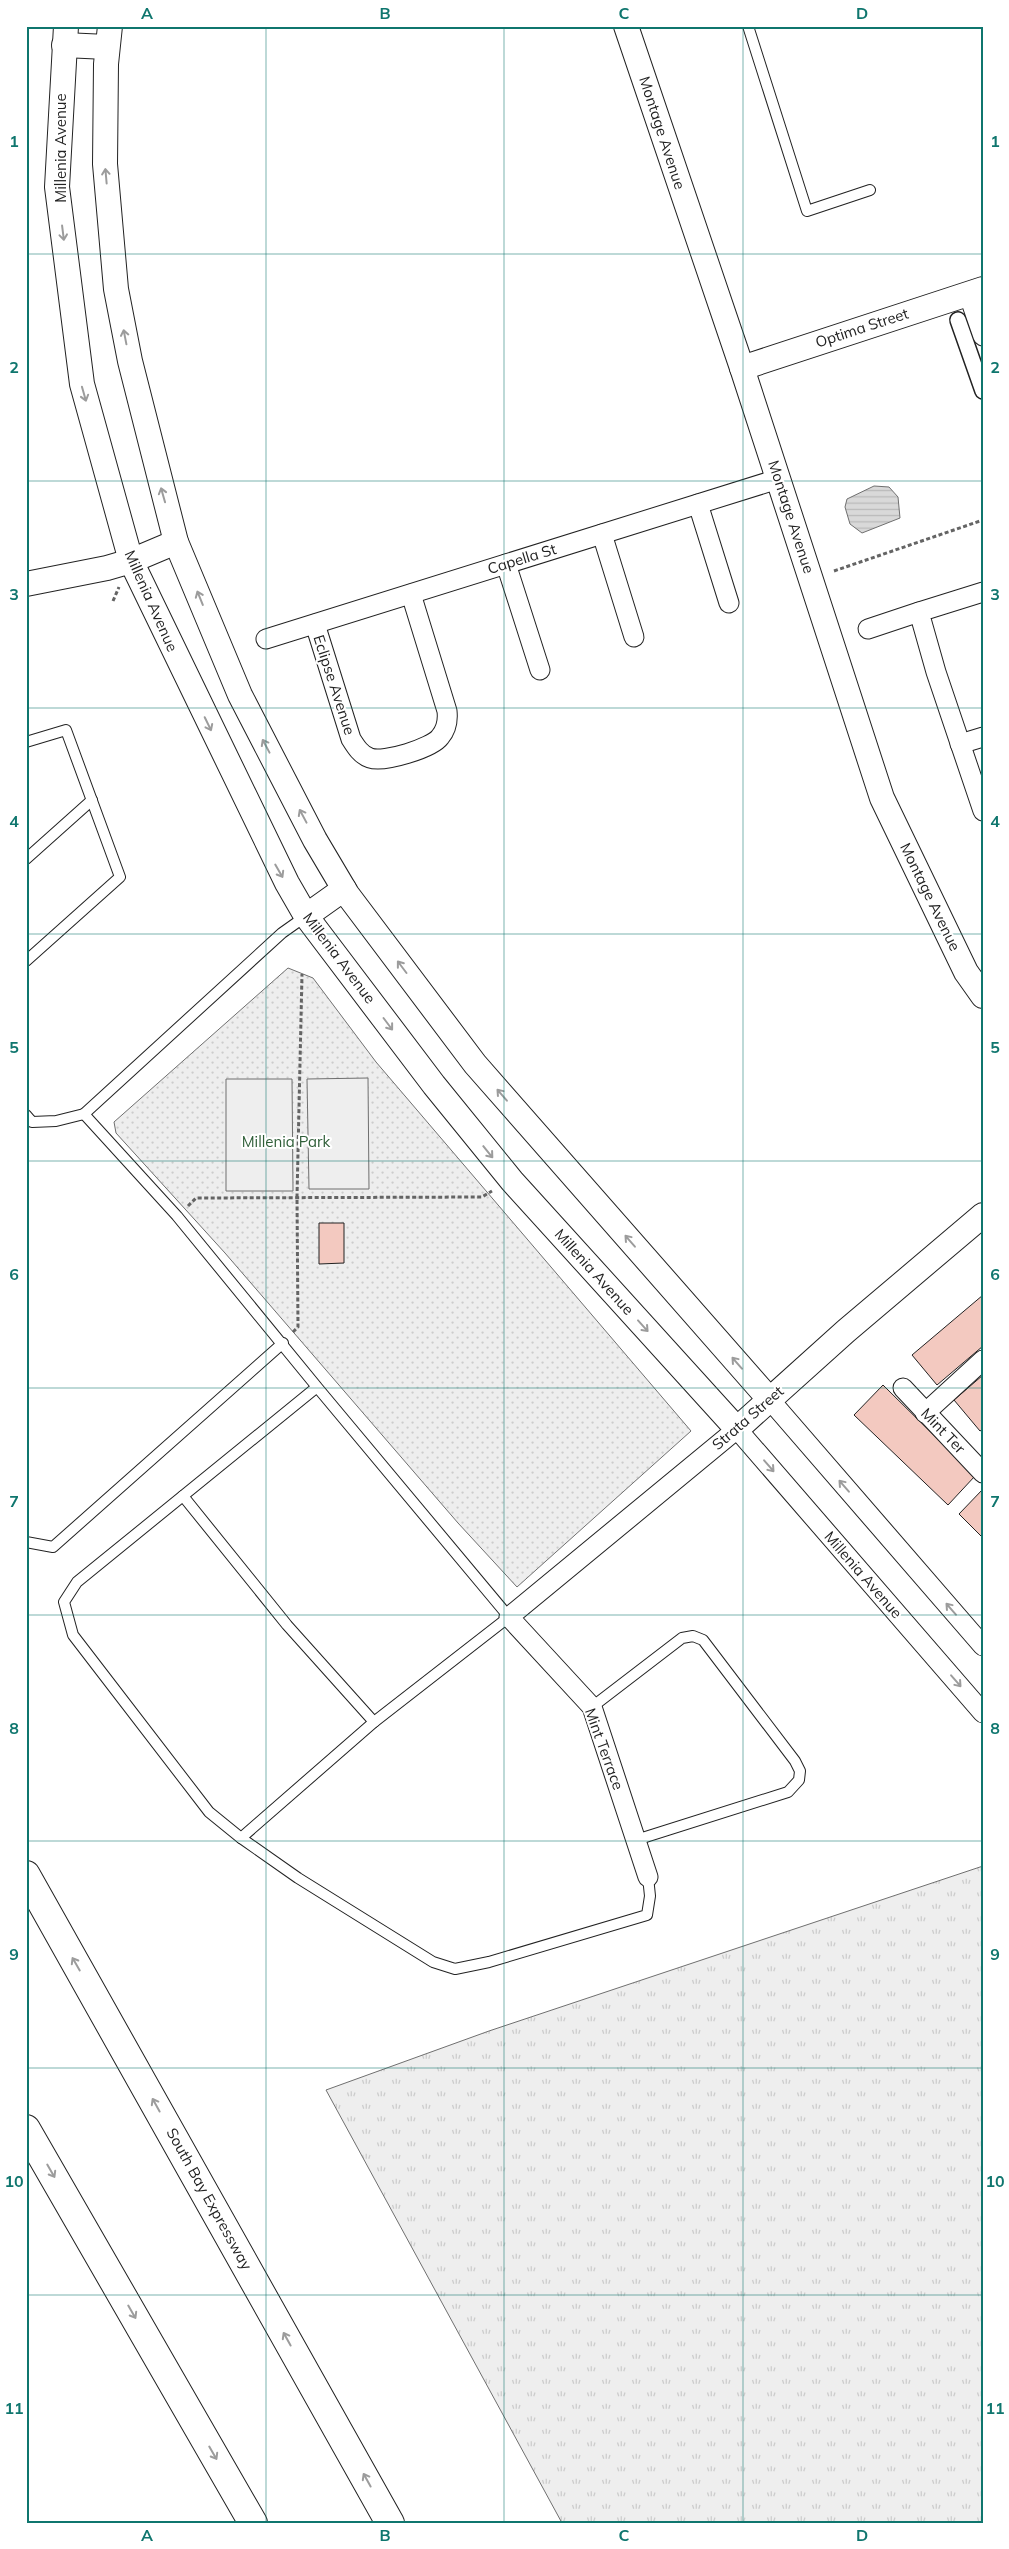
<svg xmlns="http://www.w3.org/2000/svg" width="1009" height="2549" viewBox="0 0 1009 2549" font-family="Mulish,sans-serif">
  <defs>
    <pattern id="grass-tufts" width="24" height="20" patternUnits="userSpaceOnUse" patternTransform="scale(1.25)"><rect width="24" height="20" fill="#eee"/><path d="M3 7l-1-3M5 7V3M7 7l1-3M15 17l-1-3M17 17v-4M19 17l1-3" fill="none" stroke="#ccc"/></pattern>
    <pattern id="park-dots" width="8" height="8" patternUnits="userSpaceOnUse" patternTransform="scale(1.25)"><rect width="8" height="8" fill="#eee"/><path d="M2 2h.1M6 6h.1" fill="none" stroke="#ccc" stroke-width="1.8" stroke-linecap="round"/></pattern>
    <pattern id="water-rules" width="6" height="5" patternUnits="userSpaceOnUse" patternTransform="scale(1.25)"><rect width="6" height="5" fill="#d9d9d9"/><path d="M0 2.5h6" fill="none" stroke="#bababa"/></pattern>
  </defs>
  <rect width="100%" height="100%" fill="#fff"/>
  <path fill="url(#grass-tufts)" stroke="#6f6f6f" d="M983 1866V2523H562L326 2090 489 2031Z"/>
  <path fill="url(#park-dots)" stroke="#6f6f6f" d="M288 968 313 978 376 1062 691 1431 517 1587 458 1523 225 1253 116 1133 114 1122Z"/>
  <g fill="#eee" stroke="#6f6f6f">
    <path d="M368 1078 369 1189H309L307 1079Z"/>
    <path d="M226 1079H292L293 1191H226Z"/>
  </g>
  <path fill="url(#water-rules)" stroke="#6f6f6f" d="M874 486 889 487 898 497 900 518 862 533 850 524 845 507 847 499Z"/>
  <g fill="#f3c9c0" stroke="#222">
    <path d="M319 1223H344V1263L319 1264Z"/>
    <path d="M983 1295V1346L937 1385 912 1355Z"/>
    <path d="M983 1375V1429L980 1431 954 1400Z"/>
    <path d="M883 1385 975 1476 948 1505 854 1415Z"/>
    <path d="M983 1489V1538L959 1514Z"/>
  </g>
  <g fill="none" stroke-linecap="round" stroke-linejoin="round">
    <g stroke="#222" stroke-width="12">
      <g id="service">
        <path d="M748 26 807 211 870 190"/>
        <path d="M26 742 66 730 120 877 26 961"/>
        <path d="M26 859 92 800"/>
        <path d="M306 916 282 933 84 1114 177 1216 317 1387 77 1582 64 1602 73 1635 209 1812 241 1838 374 1722 509 1617 317 1387"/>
        <path d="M26 1115 32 1122 56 1121 84 1114"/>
        <path d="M183 1496 287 1625 374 1722"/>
        <path d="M26 1542 53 1547 283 1343"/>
        <path d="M592 1707 682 1638 693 1636 703 1640 795 1761 800 1771 799 1780 788 1792 636 1840"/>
        <path d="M241 1838 298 1878 433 1962 455 1969 489 1962 647 1915 650 1896 648 1877"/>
      </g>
    </g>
    <g stroke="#222" stroke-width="18">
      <path id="pedestrian" d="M958 320 983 391"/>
    </g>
    <g stroke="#222" stroke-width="21">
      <g id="minor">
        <path d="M968 293 983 336"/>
        <path d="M698 504 729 603"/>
        <path d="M602 534 634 637"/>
        <path d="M506 564 540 670"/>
        <path d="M983 592 919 612 936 672 983 811"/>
        <path d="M315 624 351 739C356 747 361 755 370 758 384 763 432 748 440 737 446 730 448 720 447 711L411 594"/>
        <path d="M868 629 919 612"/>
        <path d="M266 639 778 479"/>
        <path d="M960 744 983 737"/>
        <path d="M903 1388 983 1473"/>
        <path d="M770 1400 983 1646"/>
        <path d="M925 1413 983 1360"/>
        <path d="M648 1877 592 1707 509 1617 737 1429 983 1713"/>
      </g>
    </g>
    <g stroke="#222" stroke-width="26">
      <g id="tertiary">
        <path d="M66 26 57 187 82 384 131 561 287 883 306 916 434 1085 512 1181 737 1429 846 1331 983 1215"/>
        <path d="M110 26 106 64 105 164 116 289 130 361 176 542 240 695 315 840 347 894 475 1064 770 1400"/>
        <path d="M626 26 742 368 882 798 966 972 983 996"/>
        <path d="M64 45 107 47"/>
        <path d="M742 368 983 289"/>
        <path d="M26 584 107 568 131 561 176 542"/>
        <path d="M306 916 344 889"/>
      </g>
    </g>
    <g stroke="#222" stroke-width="30">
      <g id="motorway">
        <path d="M26 1875 390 2523"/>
        <path d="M26 2129 253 2523"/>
      </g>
    </g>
    <g stroke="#646464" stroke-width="3" stroke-dasharray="4 2.5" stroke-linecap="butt">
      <path d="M834 571 983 520"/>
      <path d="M113 601 119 587"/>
      <path d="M188 1206 196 1198 482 1197 492 1191"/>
      <path d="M293 1332 298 1327 297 1197 302 974"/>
    </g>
    <use href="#service" stroke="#fff" stroke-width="10"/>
    <use href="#pedestrian" stroke="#fff" stroke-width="15"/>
    <use href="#minor" stroke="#fff" stroke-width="19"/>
    <use href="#tertiary" stroke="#fff" stroke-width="24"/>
    <use href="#motorway" stroke="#fff" stroke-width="28"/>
  </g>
  <defs><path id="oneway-shaft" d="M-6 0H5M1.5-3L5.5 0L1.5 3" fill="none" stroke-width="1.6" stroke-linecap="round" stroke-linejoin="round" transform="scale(1.25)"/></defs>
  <g stroke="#9c9c9c">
    <use href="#oneway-shaft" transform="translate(106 176) rotate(-95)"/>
    <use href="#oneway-shaft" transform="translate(63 233) rotate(83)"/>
    <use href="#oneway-shaft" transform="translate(125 337) rotate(-101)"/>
    <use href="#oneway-shaft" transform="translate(84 394) rotate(74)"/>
    <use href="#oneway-shaft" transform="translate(163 495) rotate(-106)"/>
    <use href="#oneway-shaft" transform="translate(200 598) rotate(-112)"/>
    <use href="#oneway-shaft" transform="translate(208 724) rotate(64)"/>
    <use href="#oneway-shaft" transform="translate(266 746) rotate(-118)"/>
    <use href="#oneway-shaft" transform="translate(303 816) rotate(-118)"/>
    <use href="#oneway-shaft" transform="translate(279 871) rotate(60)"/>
    <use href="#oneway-shaft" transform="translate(402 967) rotate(-127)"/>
    <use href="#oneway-shaft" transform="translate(388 1024) rotate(53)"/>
    <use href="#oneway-shaft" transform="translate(502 1095) rotate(-131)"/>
    <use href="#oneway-shaft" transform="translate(488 1152) rotate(51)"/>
    <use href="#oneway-shaft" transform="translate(630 1241) rotate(-131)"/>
    <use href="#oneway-shaft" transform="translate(643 1326) rotate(48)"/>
    <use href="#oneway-shaft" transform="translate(737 1363) rotate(-131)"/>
    <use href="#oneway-shaft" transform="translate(769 1466) rotate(49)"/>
    <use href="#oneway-shaft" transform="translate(844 1486) rotate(-131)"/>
    <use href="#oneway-shaft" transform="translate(951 1609) rotate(-131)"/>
    <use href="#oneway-shaft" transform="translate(956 1681) rotate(49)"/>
    <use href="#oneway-shaft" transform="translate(76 1964) rotate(-120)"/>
    <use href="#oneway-shaft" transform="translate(156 2105) rotate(-119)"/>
    <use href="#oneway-shaft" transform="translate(51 2171) rotate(60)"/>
    <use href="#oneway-shaft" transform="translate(132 2312) rotate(60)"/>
    <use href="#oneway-shaft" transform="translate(287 2339) rotate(-119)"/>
    <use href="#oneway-shaft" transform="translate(213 2453) rotate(60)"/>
    <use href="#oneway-shaft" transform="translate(367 2480) rotate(-119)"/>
  </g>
  <path fill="none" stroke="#0f766e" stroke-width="1" stroke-opacity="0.55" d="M266 26V2523M504 26V2523M743 26V2523M26 254H983M26 481H983M26 708H983M26 934H983M26 1161H983M26 1388H983M26 1615H983M26 1841H983M26 2068H983M26 2295H983"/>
  <g text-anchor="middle" stroke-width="4" stroke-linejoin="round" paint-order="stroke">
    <g font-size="15" fill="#222" stroke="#fff">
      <text transform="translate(662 133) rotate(72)" y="5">Montage Avenue</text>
      <text transform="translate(61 148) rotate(-90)" y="5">Millenia Avenue</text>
      <text transform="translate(862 328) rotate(-18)" y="5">Optima Street</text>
      <text transform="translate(791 517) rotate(72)" y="5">Montage Avenue</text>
      <text transform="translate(522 559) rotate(-17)" y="5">Capella St</text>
      <text transform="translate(151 601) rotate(66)" y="5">Millenia Avenue</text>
      <text transform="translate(334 685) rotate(72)" y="5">Eclipse Avenue</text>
      <text transform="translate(930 897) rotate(64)" y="5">Montage Avenue</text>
      <text transform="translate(339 958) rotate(53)" y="5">Millenia Avenue</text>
      <text transform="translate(594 1272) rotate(48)" y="5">Millenia Avenue</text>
      <text transform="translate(748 1418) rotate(-41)" y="5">Strata Street</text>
      <text transform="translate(943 1431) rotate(46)" y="5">Mint Ter</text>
      <text transform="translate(863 1575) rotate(49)" y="5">Millenia Avenue</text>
      <text transform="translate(604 1749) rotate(70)" y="5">Mint Terrace</text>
      <text transform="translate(209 2199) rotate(61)" y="5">South Bay Expressway</text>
    </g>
    <g font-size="15" fill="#2f5e38" stroke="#fff">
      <text x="286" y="1147">Millenia Park</text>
    </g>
  </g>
  <rect width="1009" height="2549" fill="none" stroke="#ffffff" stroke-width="55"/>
  <rect x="28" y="28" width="954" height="2494" fill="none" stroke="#0f766e" stroke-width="2"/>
  <g font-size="16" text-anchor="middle" font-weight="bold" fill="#0f766e">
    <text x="147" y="19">A</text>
    <text x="385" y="19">B</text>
    <text x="624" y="19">C</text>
    <text x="862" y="19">D</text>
    <text x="14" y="147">1</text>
    <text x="995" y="147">1</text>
    <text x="14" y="373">2</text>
    <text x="995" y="373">2</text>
    <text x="14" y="600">3</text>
    <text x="995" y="600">3</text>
    <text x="14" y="827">4</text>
    <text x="995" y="827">4</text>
    <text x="14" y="1053">5</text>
    <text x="995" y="1053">5</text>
    <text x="14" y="1280">6</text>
    <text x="995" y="1280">6</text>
    <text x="14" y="1507">7</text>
    <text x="995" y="1507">7</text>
    <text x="14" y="1734">8</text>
    <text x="995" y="1734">8</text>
    <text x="14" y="1960">9</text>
    <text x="995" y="1960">9</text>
    <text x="14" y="2187">10</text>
    <text x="995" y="2187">10</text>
    <text x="14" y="2414">11</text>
    <text x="995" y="2414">11</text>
    <text x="147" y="2541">A</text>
    <text x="385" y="2541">B</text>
    <text x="624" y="2541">C</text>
    <text x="862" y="2541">D</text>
  </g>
</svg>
